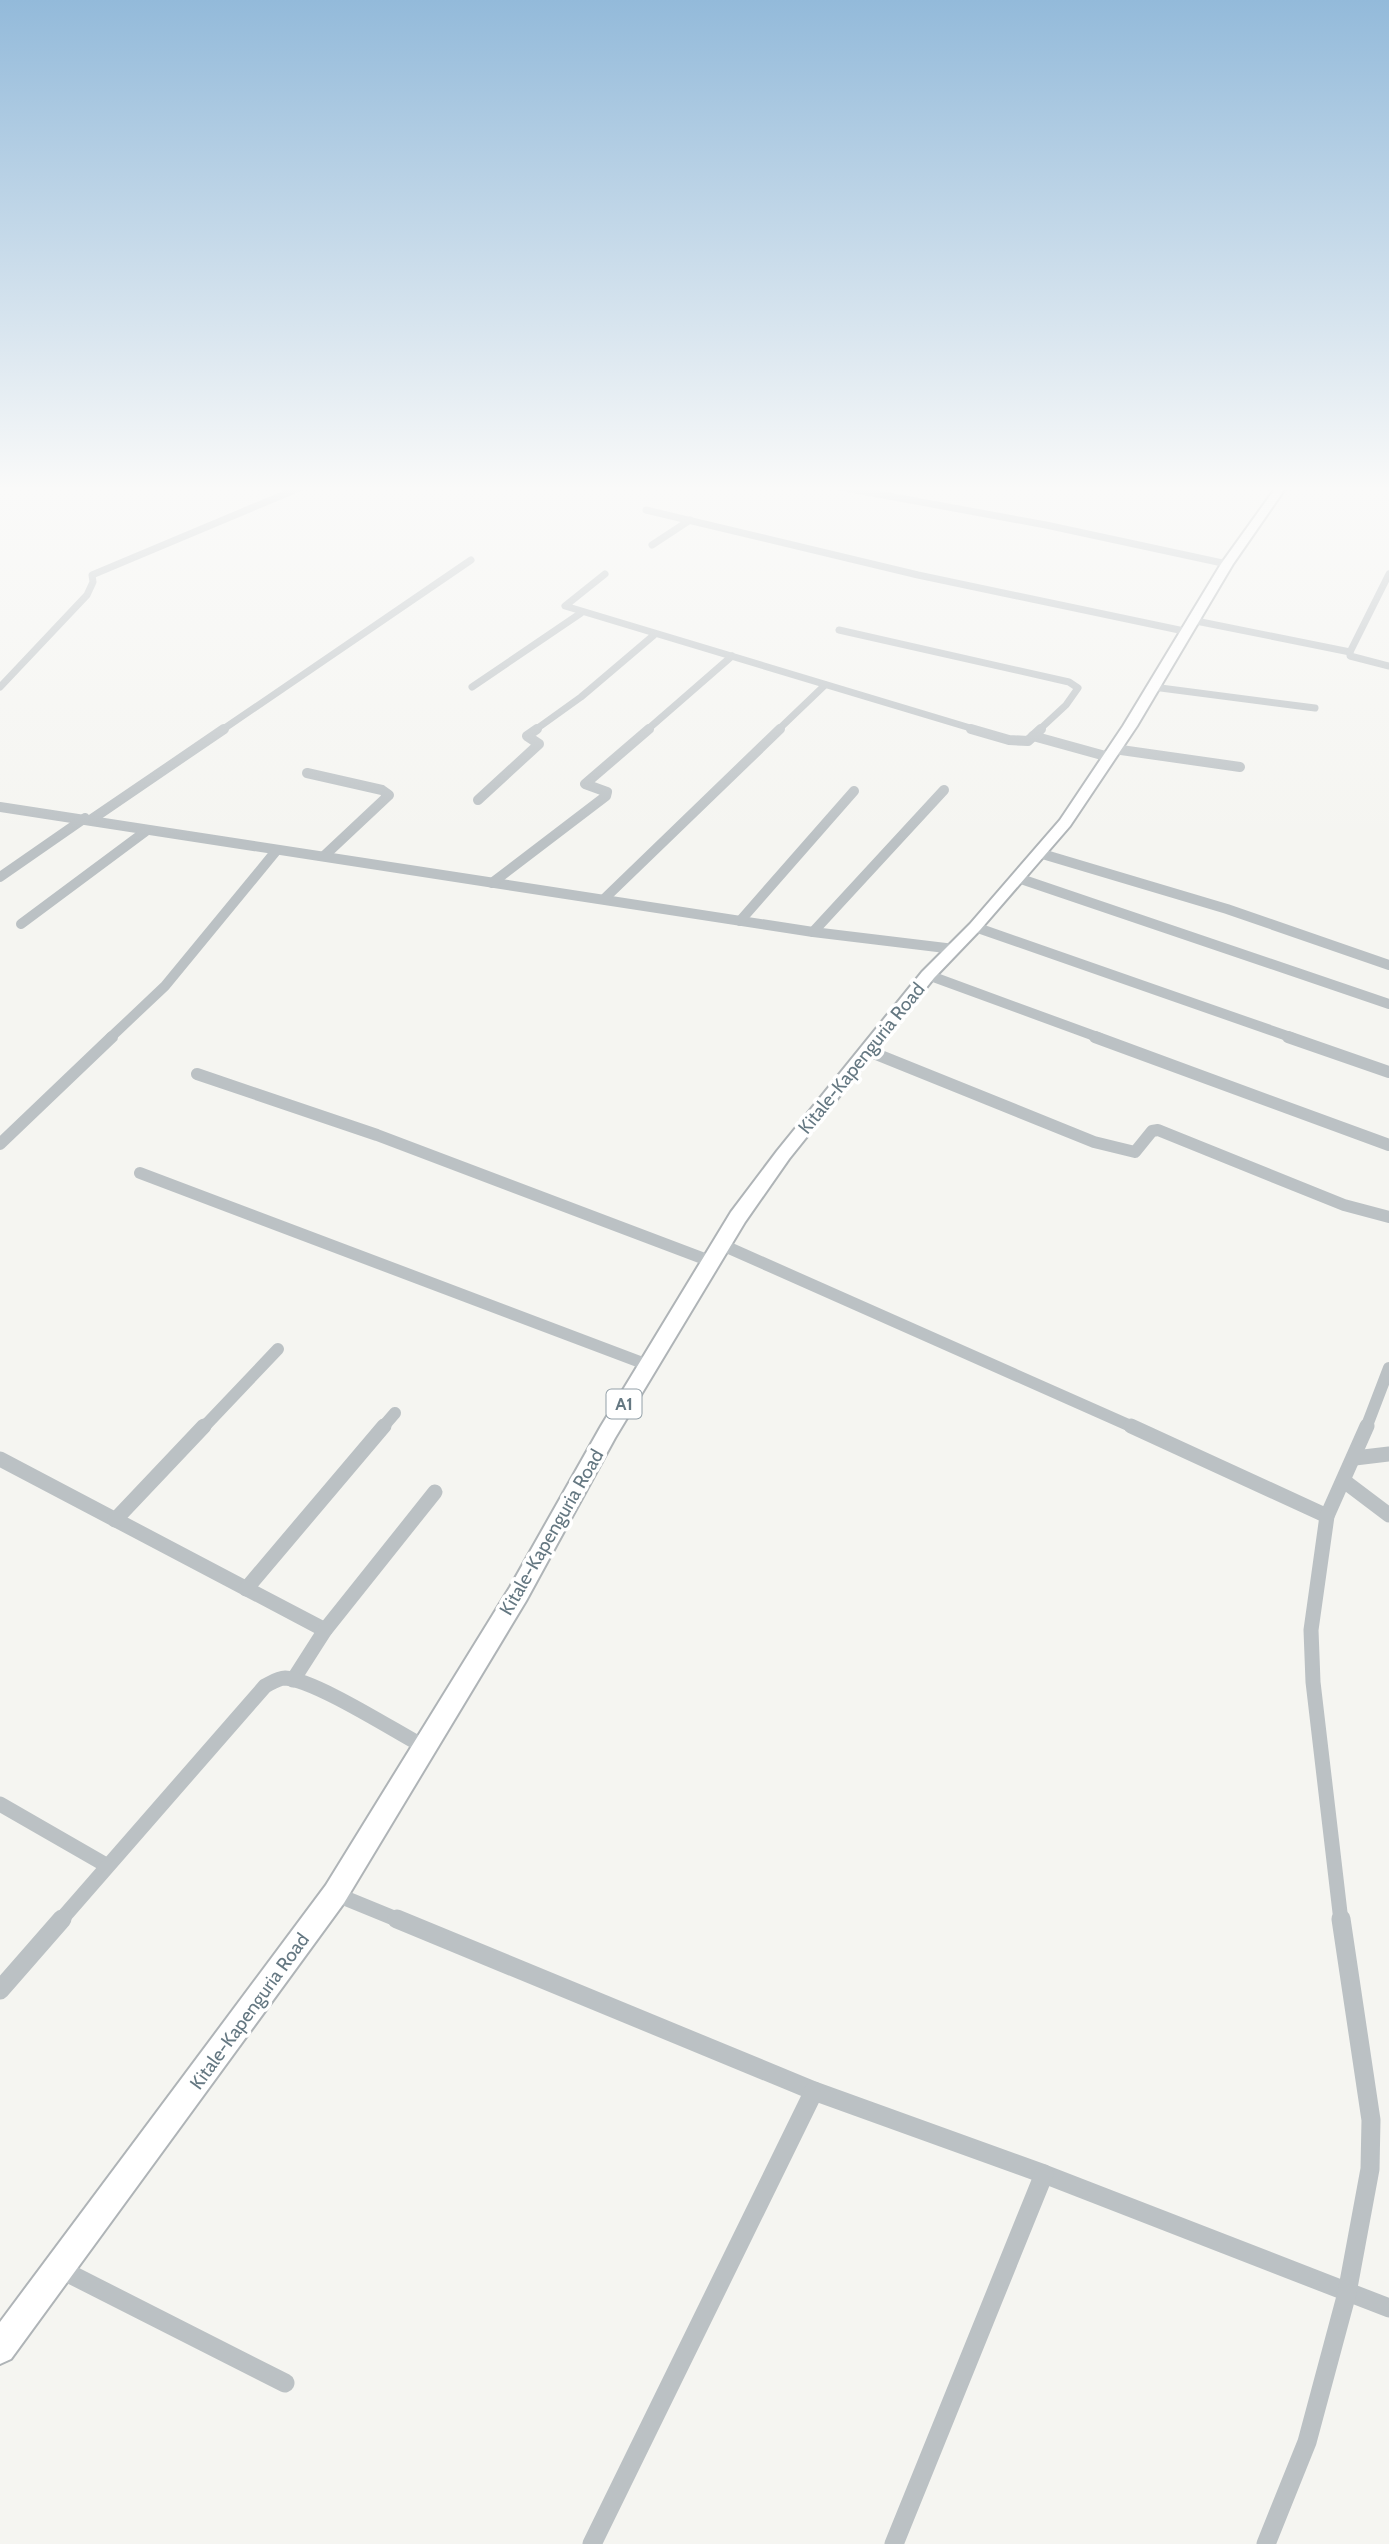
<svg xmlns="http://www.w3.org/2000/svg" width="1389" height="2544" viewBox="0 0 1389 2544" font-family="Cabin,sans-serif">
  <rect width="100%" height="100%" fill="#f5f5f1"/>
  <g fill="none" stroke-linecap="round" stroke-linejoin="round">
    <g stroke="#afb4b7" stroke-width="4">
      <path id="trunk" d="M1277 486H1287L1233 564 1137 726 1070 826 980 930 934 978 789 1159 745 1222 615 1438 526 1601 344 1903 11 2359 0 2364V2322L326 1885 510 1587 601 1426 731 1212 777 1151 922 972 970 924 1060 820 1123 726 1221 564Z"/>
    </g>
    <g stroke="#bbc1c4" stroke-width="7">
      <path d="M834 486 1046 525 1227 564"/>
      <path d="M646 510 918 575 1184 631"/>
      <path d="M652 545 690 520"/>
      <path d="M605 574 565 606 977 730"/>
      <path d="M1191 620 1350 652V656L1389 666"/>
      <path d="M839 630 1069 682 1078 688 1066 705 1039 730"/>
      <path d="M1350 652 1389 574"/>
      <path d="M0 687 87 595 93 582 92 575 304 486"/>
      <path d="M472 687 581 613"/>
      <path d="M1153 687 1315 708"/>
      <path d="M222 730 471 560"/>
      <path d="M535 730 581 697 654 635"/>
      <path d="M647 730 732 656"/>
      <path d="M778 730 825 685"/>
    </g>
    <g stroke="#bbc1c4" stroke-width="10">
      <path d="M971 729 1009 740 1028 741 1041 729"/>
      <path d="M1033 736 1109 757"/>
      <path d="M1114 749 1240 767"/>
      <path d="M307 773 382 790 389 795 324 856"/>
      <path d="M478 800 539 744 527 736 537 729"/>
      <path d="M0 807 813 932 954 949"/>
      <path d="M92 819 224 729"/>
      <path d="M1039 853 1227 909 1389 965"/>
      <path d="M0 877 85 818"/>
      <path d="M1018 878 1389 1004"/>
      <path d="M492 883 606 796 607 792 585 784 649 729"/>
      <path d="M604 899 780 729"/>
      <path d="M740 921 854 791"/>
      <path d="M21 924 146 831"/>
      <path d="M975 927 1293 1038"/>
      <path d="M813 932 944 790"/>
      <path d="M928 975 1100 1038"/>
      <path d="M110 1038 165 986 276 851"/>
    </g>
    <g stroke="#bbc1c4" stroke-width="12">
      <path d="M1095 1037 1389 1145"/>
      <path d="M1288 1037 1389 1072"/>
      <path d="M866 1050 1094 1142 1135 1152 1152 1131 1158 1130 1344 1205 1389 1217"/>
      <path d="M197 1074 377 1135 710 1261"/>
      <path d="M0 1144 112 1037"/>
      <path d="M140 1173 648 1365"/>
      <path d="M720 1244 1135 1428"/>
      <path d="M203 1428 278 1349"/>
      <path d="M382 1428 395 1413"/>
      <path d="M1366 1428 1389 1368"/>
    </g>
    <g stroke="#bbc1c4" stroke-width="15">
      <path d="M1131 1426 1327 1516"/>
      <path d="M1355 1458 1389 1454"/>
      <path d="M0 1459 325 1630"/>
      <path d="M1344 1481 1389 1515"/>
      <path d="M115 1520 204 1426"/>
      <path d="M246 1589 384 1426"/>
      <path d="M293 1680 325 1630 435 1492"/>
      <path d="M0 1804 106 1865"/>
      <path d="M335 1894 401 1921"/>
      <path d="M60 1921 265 1686C271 1683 278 1678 285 1678 315 1680 393 1730 423 1746"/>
      <path d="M1341 1921 1313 1682 1311 1630 1327 1516 1367 1426"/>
    </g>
    <g stroke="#bbc1c4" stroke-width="19">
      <path d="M397 1919 814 2091"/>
      <path d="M0 1990 62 1919"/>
      <path d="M60 2269 285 2383"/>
      <path d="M592 2544 814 2091 1044 2174 1389 2308"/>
      <path d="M894 2544 1044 2174"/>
      <path d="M1266 2544 1307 2442 1347 2293 1370 2169 1371 2120 1341 1919"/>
    </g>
    <use href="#trunk" fill="#fff" fill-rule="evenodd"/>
  </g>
  <linearGradient id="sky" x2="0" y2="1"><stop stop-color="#93bada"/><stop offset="0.58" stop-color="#fafaf9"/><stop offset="1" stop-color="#fafaf9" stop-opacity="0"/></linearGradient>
  <rect width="1389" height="842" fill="url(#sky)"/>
  <g text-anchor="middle" stroke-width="7" stroke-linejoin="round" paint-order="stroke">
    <rect fill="#fff" stroke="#93a0a8" stroke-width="2" x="606.5" y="1389.5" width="35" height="29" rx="5"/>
    <g font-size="18" font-weight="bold" fill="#657882">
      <text x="624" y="1410">A1</text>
    </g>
    <g font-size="19" fill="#657882" stroke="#fff">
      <text transform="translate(861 1058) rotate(-51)" y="7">Kitale-Kapenguria Road</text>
      <text transform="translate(551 1532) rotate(-60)" y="7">Kitale-Kapenguria Road</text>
      <text transform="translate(249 2011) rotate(-54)" y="7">Kitale-Kapenguria Road</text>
    </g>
  </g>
</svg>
